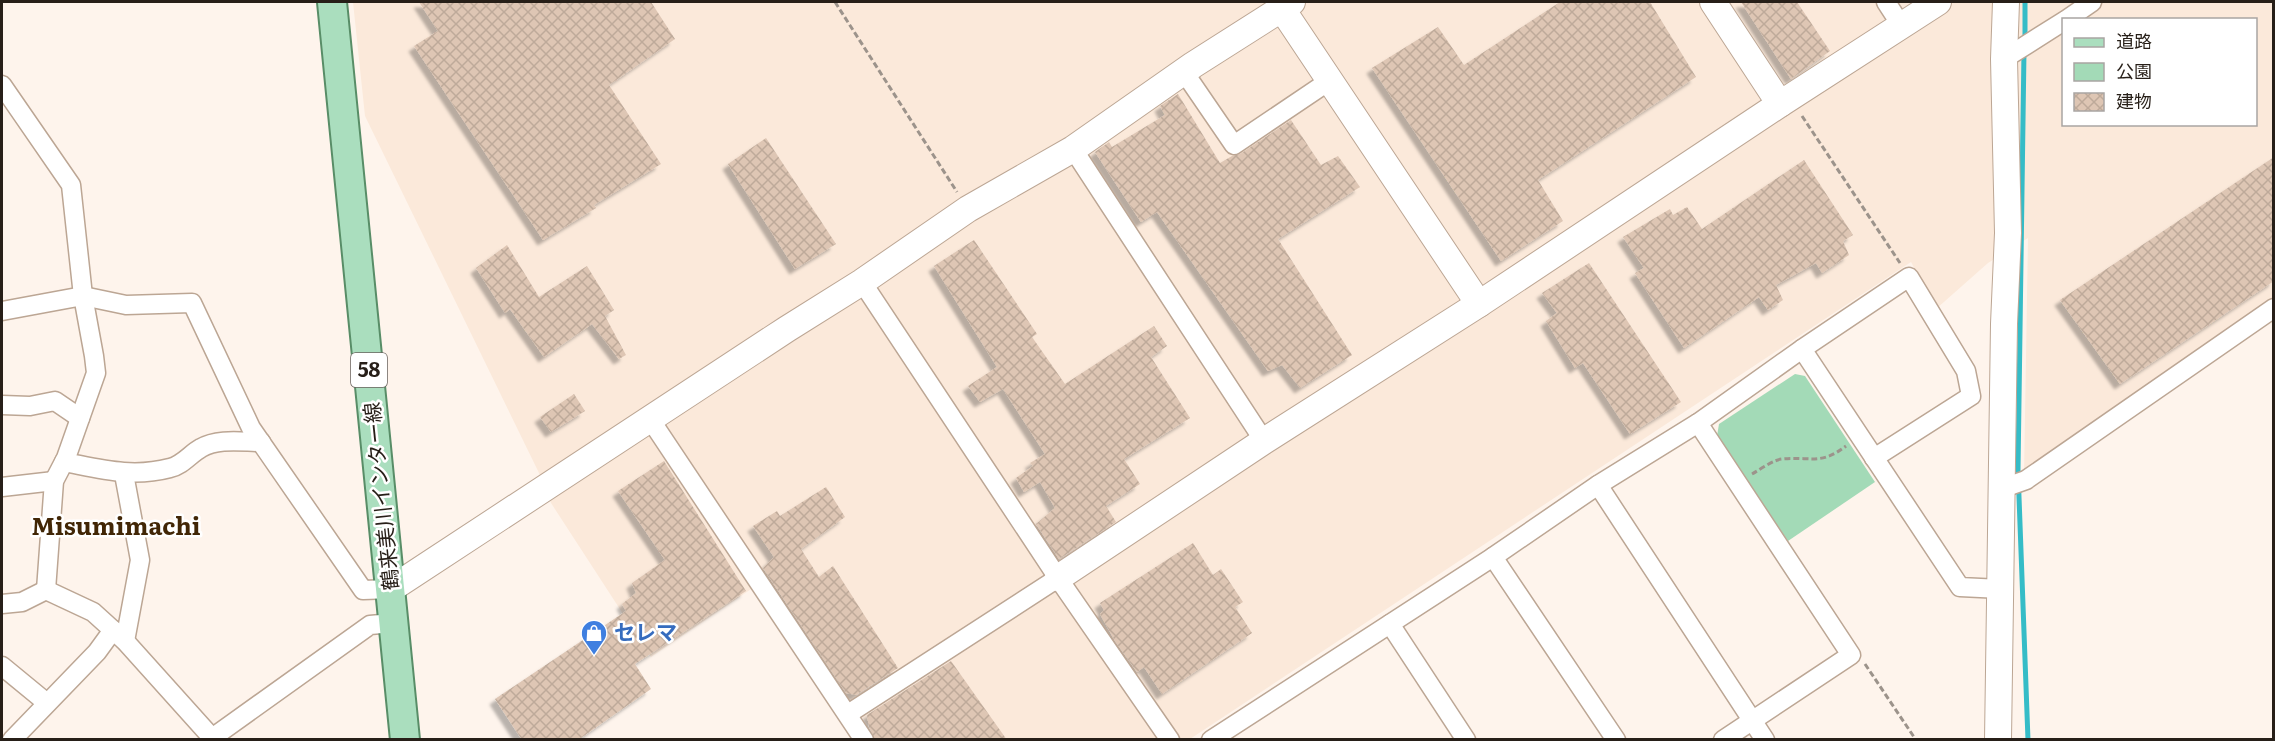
<svg xmlns="http://www.w3.org/2000/svg" width="2275" height="741" viewBox="0 0 2275 741" font-family="Literata,'Noto Sans JP',serif">
  <defs>
    <pattern id="building-cross-hatch" width="8" height="8" patternUnits="userSpaceOnUse" patternTransform="scale(1.5)"><rect width="8" height="8" fill="#dec6b4"/><path d="M0 0l8 8M0 8l8-8" fill="none" stroke="#beaa9a"/></pattern>
    <filter id="shadow"><feDropShadow dx="-5.5" dy="5.5" stdDeviation="1.5" flood-color="#0004"/></filter>
  </defs>
  <rect width="100%" height="100%" fill="#fef4ec"/>
  <path fill="#fbe9da" fill-rule="evenodd" d="M353 2H2273V301L2024 476 2028 238 1988 263 1936 309 1911 262 1190 739H878L763 581 651 657 551 503 539 473 365 116ZM2064 20H2256V124H2064Z"/>
  <path fill="#a3dab7" d="M1795 374 1805 376 1875 482 1788 541 1717 436 1719 424Z"/>
  <g fill="none" stroke-linecap="round" stroke-linejoin="round">
    <g stroke="#35bcc7" stroke-width="5">
      <path d="M2025 2V42"/>
      <path d="M2024 51 2018 470 2028 740"/>
    </g>
  </g>
  <g fill="url(#building-cross-hatch)" filter="url(#shadow)">
    <path d="M419 2H651L675 39 609 85 661 164 594 205 596 208 543 240 414 46 438 31Z"/>
    <path d="M1560 2H1650L1696 77 1538 180 1563 221 1501 261 1372 68 1438 27 1464 65Z"/>
    <path d="M1741 2H1797L1830 51 1791 79Z"/>
    <path d="M1178 94 1220 163 1232 156 1240 154 1291 120 1321 165 1338 156 1360 187 1278 239 1352 355 1300 388 1282 365 1268 371 1157 212 1141 222 1095 152 1109 142 1112 147 1165 115 1160 106Z"/>
    <path d="M766 138 836 244 795 269 728 164Z"/>
    <path d="M2274 157V281L2120 384 2060 300Z"/>
    <path d="M1804 160 1853 235 1843 241 1849 255 1822 273 1816 263 1776 285 1783 300 1768 310 1759 297 1684 348 1635 273 1644 268 1623 237 1670 209 1673 215 1687 207 1702 229Z"/>
    <path d="M974 240 1037 334 1032 337 1065 384 1154 326 1167 346 1151 357 1190 418 1124 459 1140 484 1106 506 1116 522 1059 559 1036 524 1055 508 1040 482 1024 492 1016 478 1033 466 1030 463 1045 454 1003 389 980 402 968 386 997 367 934 266Z"/>
    <path d="M507 245 539 297 587 266 614 310 605 316 626 355 619 359 592 324 544 357 510 309 505 313 476 268Z"/>
    <path d="M1589 263 1681 402 1630 434 1583 363 1575 368 1546 321 1557 313 1542 293Z"/>
    <path d="M574 394 585 411 551 432 540 417Z"/>
    <path d="M664 461 746 591 635 664 651 689 578 740H522L495 699 626 611 622 604 636 593 632 583 665 560 618 491Z"/>
    <path d="M826 487 845 517 801 549 819 577 833 566 898 668 856 695 846 693 763 568 774 557 753 526 777 511 780 516Z"/>
    <path d="M1193 543 1213 575 1221 569 1243 602 1235 607 1252 633 1162 694 1144 667 1137 672 1115 641 1100 614 1104 610 1100 603Z"/>
    <path d="M951 661 1007 740H875L869 727 867 715Z"/>
  </g>
  <g fill="none" stroke-linecap="round" stroke-linejoin="round">
    <g stroke="#bca694" stroke-width="21">
      <g id="street">
        <path d="M1886 2 1901 25"/>
        <path d="M2066 20 2092 2"/>
        <path d="M2004 59 2064 21"/>
        <path d="M1184 72 1234 145 1329 81"/>
        <path d="M2 85 71 185 83 296 94 356 96 373 66 458 54 481 46 590"/>
        <path d="M1073 149 1264 441"/>
        <path d="M862 282 1058 578 1170 740"/>
        <path d="M2 311 83 296 126 305 192 303 251 428 363 590 391 589"/>
        <path d="M1802 349 1960 587 2001 589"/>
        <path d="M2 405 30 406 55 401 80 418"/>
        <path d="M650 419 864 740"/>
        <path d="M1698 423 1851 655 1723 740"/>
        <path d="M64 462C101 469 132 478 170 468 183 465 190 454 201 448 218 438 242 442 261 442"/>
        <path d="M124 474 140 560 125 641"/>
        <path d="M1598 485 1765 740"/>
        <path d="M2 487 54 481"/>
        <path d="M2002 491 2009 486 2026 480 2274 308"/>
        <path d="M1493 557 1616 740"/>
        <path d="M46 590 93 612 125 641 214 740"/>
        <path d="M2 604 22 602 46 590"/>
        <path d="M1390 624 1466 740"/>
        <path d="M2 666 47 703"/>
        <path d="M848 714 1058 578"/>
        <path d="M212 738 370 625 392 623"/>
        <path d="M12 740 97 652 113 630"/>
        <path d="M1211 740 1493 557 1598 485 1698 423 1802 349 1909 277 1966 371 1971 396 1874 458"/>
      </g>
    </g>
    <g stroke="#bca694" stroke-width="28">
      <g id="secondary">
        <path d="M1713 2 1780 104"/>
        <path d="M1282 9 1479 304"/>
        <path d="M1058 578 1264 441 1479 304 1780 104 1938 2"/>
        <path d="M391 589 787 329 862 282 968 209 1073 149 1193 65 1292 2"/>
        <path d="M1998 740 2004 324 2008 233 2004 59 2006 2"/>
      </g>
    </g>
    <g stroke="#588d67" stroke-width="32">
      <path id="primary" d="M332 2 405 740"/>
    </g>
    <g stroke="#9c938b" stroke-width="3" stroke-dasharray="6 3" stroke-linecap="butt">
      <path d="M835 2 957 192"/>
      <path d="M1802 116 1900 263"/>
      <path d="M1752 474C1761 469 1773 460 1782 459 1810 456 1820 466 1846 446"/>
      <path d="M1865 664 1916 740"/>
    </g>
    <use href="#street" stroke="#fff" stroke-width="18"/>
    <use href="#secondary" stroke="#fff" stroke-width="26"/>
    <use href="#primary" stroke="#aadebe" stroke-width="28"/>
  </g>
  <defs>
    <g id="shop-pin" transform="scale(1.35)"><path d="M0 17L-7.5 6A9.5 9.5 0 1 1 7.5 6Z" fill="#3f7fe0" stroke="#fff"/><path d="M-5-2.5h2.3a2.7 3.5 0 0 1 5.4 0H5L5.5 6h-11ZM-1.5-2.5h3a1.5 2.3 0 0 0-3 0Z" fill="#fff"/></g>
  </defs>
  <g fill-rule="evenodd">
    <use href="#shop-pin" x="594" y="633"/>
  </g>
  <g text-anchor="middle" stroke-width="5" stroke-linejoin="round" paint-order="stroke">
    <rect fill="#fff" stroke="#68625d" stroke-width="1.5" x="351" y="353" width="36" height="34" rx="4.5"/>
    <g font-size="20" font-weight="bold" fill="#271f18">
      <text x="369" y="377">58</text>
    </g>
    <g font-size="21" fill="#271f18" stroke="#fff">
      <text transform="translate(382 496) rotate(-96)" y="7">鶴来美川インター線</text>
    </g>
    <g font-size="21" font-weight="bold" fill="#366cbe" stroke="#fff" text-anchor="start">
      <text x="614" y="640">セレマ</text>
    </g>
    <g font-size="24" font-weight="bold" fill="#412606" stroke="#fff">
      <text x="116" y="535">Misumimachi</text>
    </g>
  </g>
  <rect width="2275" height="741" fill="none" stroke="#271f18" stroke-width="6"/>
  <rect x="2062" y="18" width="195" height="108" fill="#ffffff" stroke="#a9a5a3" stroke-width="1.5"/>
  <rect x="2074" y="38" width="30" height="9" fill="#aadebe" stroke="#a9a5a3" stroke-width="1.5"/>
  <text x="2116" y="48" font-size="18" fill="#271f18">道路</text>
  <rect x="2074" y="63" width="30" height="18" fill="#a3dab7" stroke="#a9a5a3" stroke-width="1.5"/>
  <text x="2116" y="78" font-size="18" fill="#271f18">公園</text>
  <rect x="2074" y="93" width="30" height="18" fill="url(#building-cross-hatch)" stroke="#a9a5a3" stroke-width="1.5"/>
  <text x="2116" y="108" font-size="18" fill="#271f18">建物</text>
</svg>
